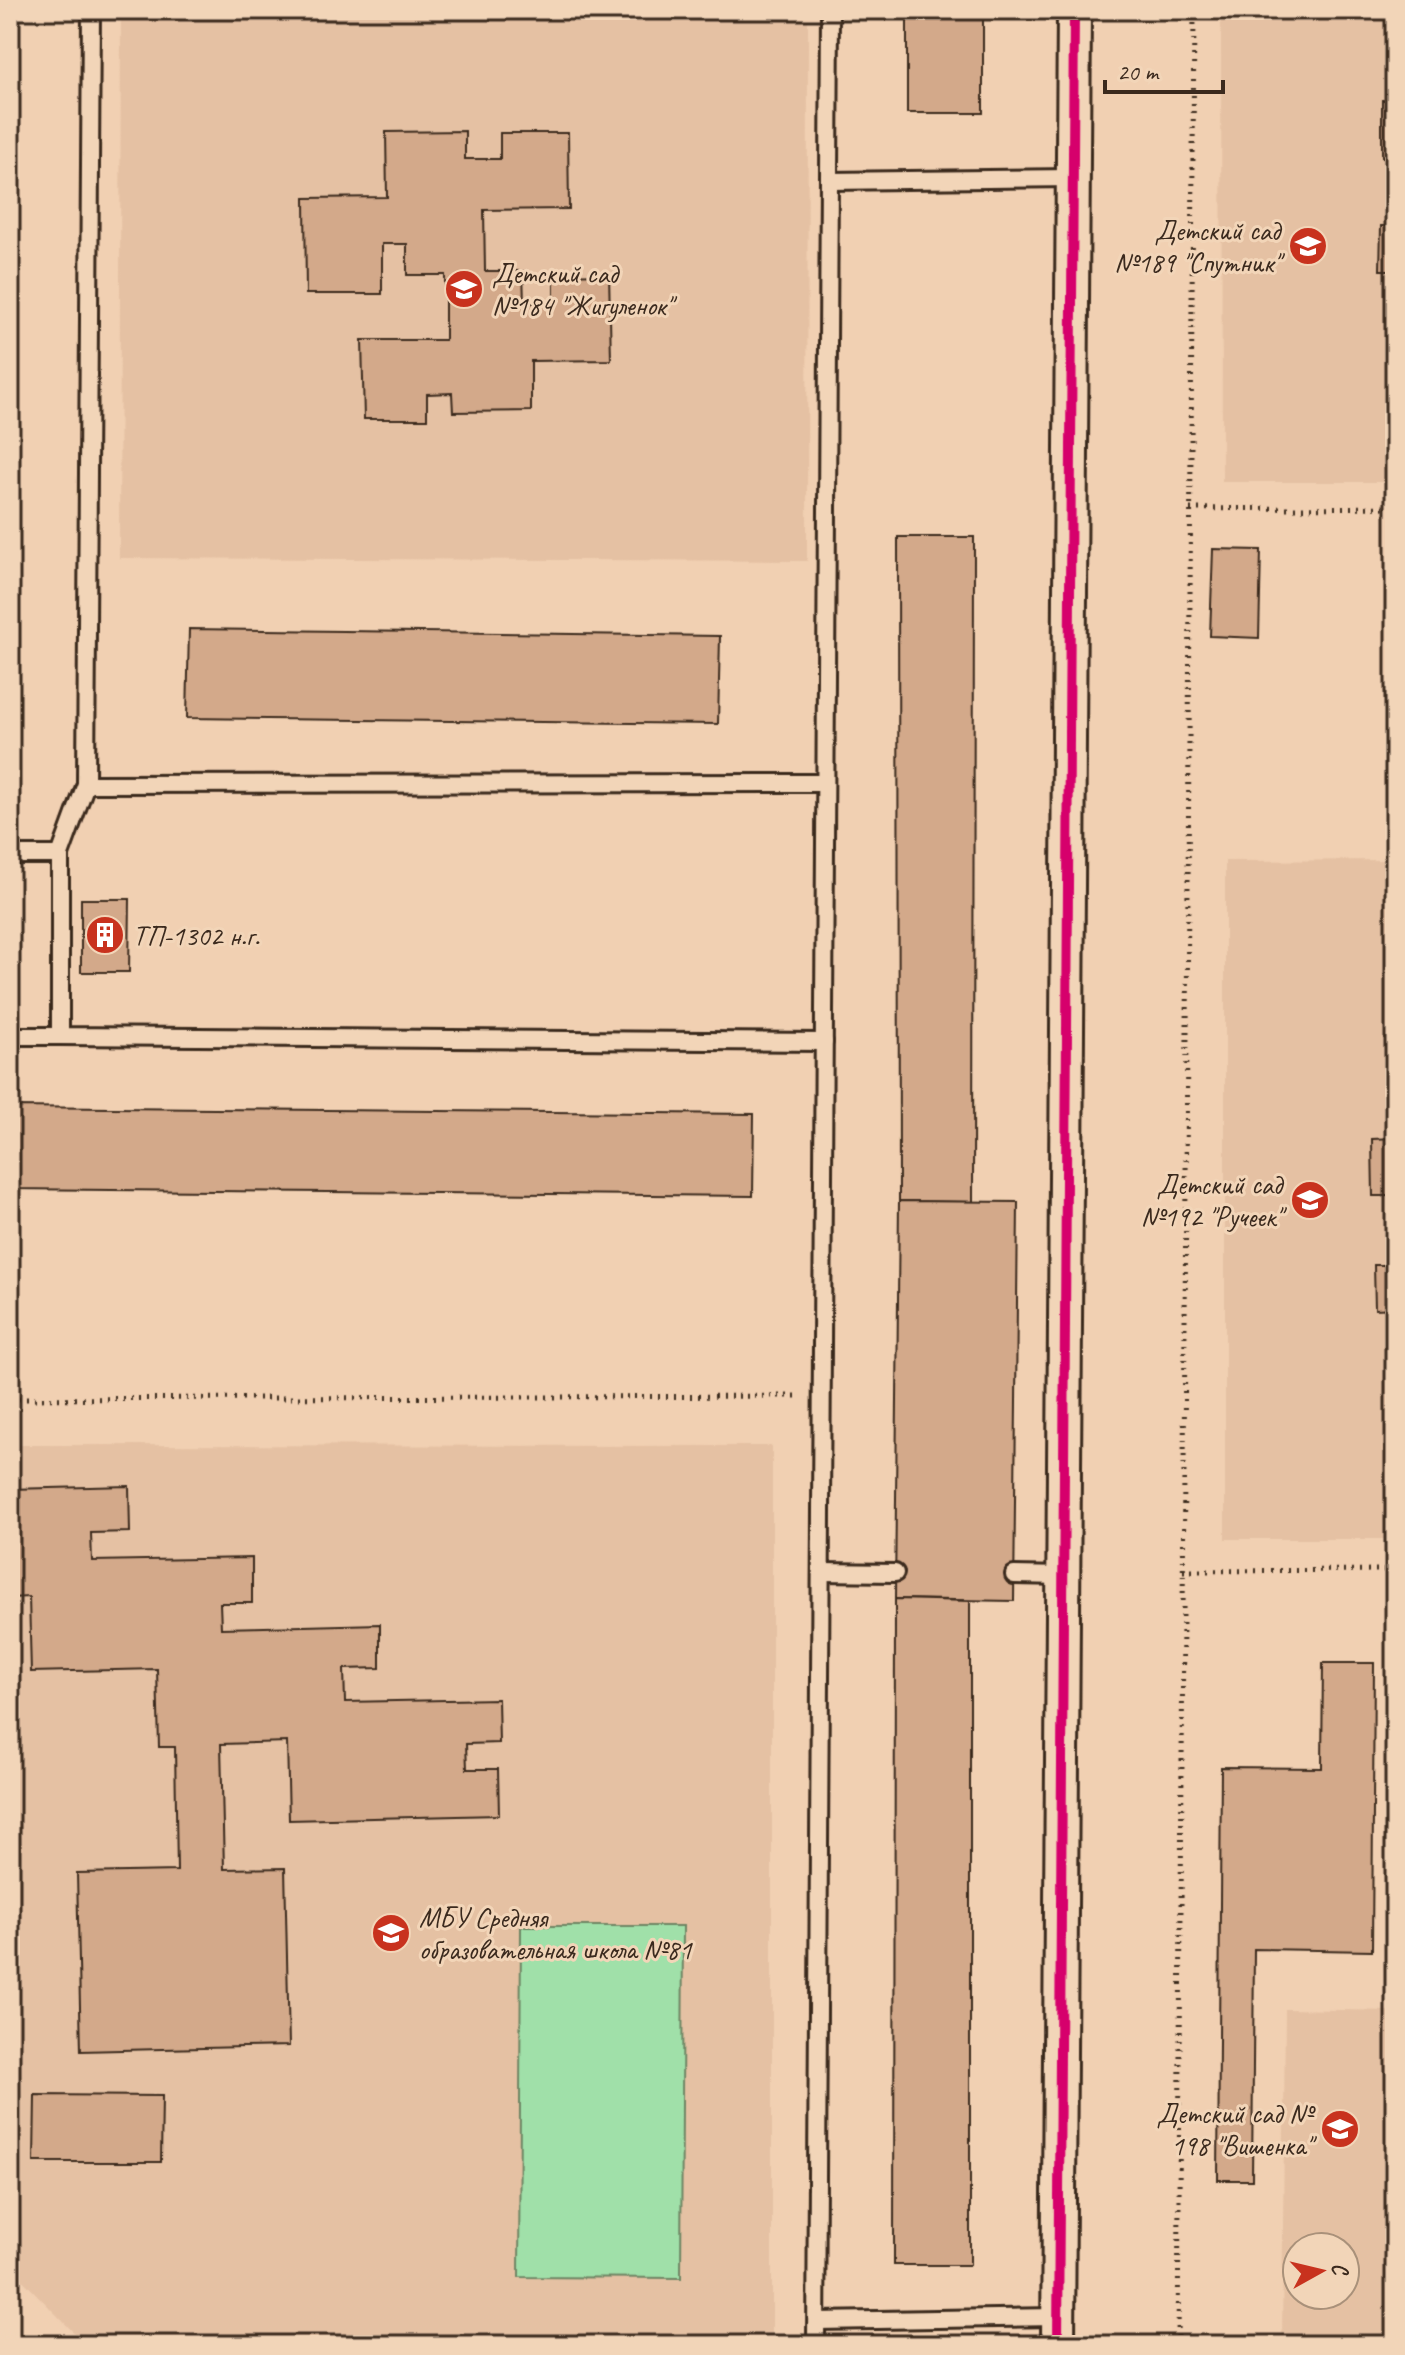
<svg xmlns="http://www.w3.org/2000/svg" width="1405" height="2355" viewBox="0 0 1405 2355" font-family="Caveat,sans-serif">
  <rect width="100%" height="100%" fill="#f1d0b2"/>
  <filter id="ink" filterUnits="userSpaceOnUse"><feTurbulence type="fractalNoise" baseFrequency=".0125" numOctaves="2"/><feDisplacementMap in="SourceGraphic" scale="16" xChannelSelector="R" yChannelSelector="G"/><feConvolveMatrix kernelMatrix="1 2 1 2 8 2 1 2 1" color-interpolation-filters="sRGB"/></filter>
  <g filter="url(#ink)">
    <g fill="#e5c1a3" fill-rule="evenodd">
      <path d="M121 10H732L733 19 808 20 807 561 119 558Z"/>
      <path d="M1221 10H1395V482H1222Z"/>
      <path d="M1395 860V1539H1225V861Z"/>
      <path d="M10 1445 772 1446V2345H86L10 2267Z"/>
      <path d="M1285 2009 1395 2011V2345H1282ZM1345 2247V2295H1297V2247Z"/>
    </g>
    <path fill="#a0e0a9" stroke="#6e8564" stroke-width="2" d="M521 1926H683L681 2278 519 2277Z"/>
    <g fill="#d3a98a" stroke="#3b2a1e" stroke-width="2">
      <rect x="907" y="10" width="76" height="103"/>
      <path d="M1382 100H1395V158L1382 157Z"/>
      <path d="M465 131V159H500V133H568L569 209 484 210 485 271H523L524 303H554V275L609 274 611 360 531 361V411L453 412 452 393 427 394V419H364L362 340H445V275H407V244H382V294H306L305 198 387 197 386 132Z"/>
      <path d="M1381 226H1395V270H1380Z"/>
      <path d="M898 537H974L973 1202 899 1201Z"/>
      <path d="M1213 549 1261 550 1259 638 1210 636Z"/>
      <path d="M189 629 720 636 718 724 187 718Z"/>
      <path d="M81 899H130L129 972H81Z"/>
      <path d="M10 1107 754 1114 753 1196 10 1189Z"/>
      <path d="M1395 1138V1196H1373L1372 1139Z"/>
      <path d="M899 1201 1018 1202 1014 1601 895 1599Z"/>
      <path d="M1374 1265H1395V1308L1375 1309Z"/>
      <path d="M129 1486 130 1532 91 1533 92 1561 252 1558V1603H220L221 1628 380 1624V1668L344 1669 345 1702 498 1699 499 1743 466 1744 467 1769H498L499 1815 289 1820 287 1742 221 1744 224 1869 285 1868 289 2046 81 2051 77 1873 177 1871 175 1747H159L157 1669 31 1672 29 1597 10 1598V1489Z"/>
      <path d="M895 1599 970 1601V2265H894Z"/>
      <path d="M1323 1663H1374L1372 1951 1254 1949 1252 2180H1218L1221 1767 1322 1768Z"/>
      <path d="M35 2095 162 2096 161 2162H34Z"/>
    </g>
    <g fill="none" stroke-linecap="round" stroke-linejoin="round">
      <g stroke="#3b2a1e" stroke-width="22">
        <g id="lane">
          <path d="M829 181 1073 178"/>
          <path d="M86 784 91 10"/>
          <path d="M10 855H60"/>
          <path d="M10 1036H60"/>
          <path d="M824 1042 60 1036V855L86 784 825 783"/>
          <path d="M821 1572 895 1573"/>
          <path d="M1014 1575 1064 1576"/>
          <path d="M817 2321 1058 2317"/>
          <path d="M816 2345 830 10"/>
        </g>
      </g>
      <g stroke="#3b2a1e" stroke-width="38">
        <path id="street" d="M1058 2345 1074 10"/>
      </g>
      <g stroke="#3b2a1e" stroke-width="5" stroke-dasharray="2 6" stroke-linecap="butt">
        <path d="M1190 509 1395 507"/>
        <path d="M10 1399 797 1396"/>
        <path d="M1183 1571 1395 1570"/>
        <path d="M1178 2345 1194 10"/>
      </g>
      <use href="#lane" stroke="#f2d5b8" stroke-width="16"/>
      <use href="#street" stroke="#f2d5b8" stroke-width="32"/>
      <g stroke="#f2d5b8" stroke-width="15">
        <path id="cycleway" d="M1058 2345 1074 10"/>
      </g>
      <use href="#cycleway" stroke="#d6006c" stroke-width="10"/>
    </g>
  </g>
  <defs>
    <g id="school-disc" transform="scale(2)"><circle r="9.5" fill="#c8321e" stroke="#f2d5b8"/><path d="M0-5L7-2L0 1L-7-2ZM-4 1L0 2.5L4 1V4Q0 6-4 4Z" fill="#fff"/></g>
    <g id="building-disc" transform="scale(2)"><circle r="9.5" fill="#c8321e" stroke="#f2d5b8"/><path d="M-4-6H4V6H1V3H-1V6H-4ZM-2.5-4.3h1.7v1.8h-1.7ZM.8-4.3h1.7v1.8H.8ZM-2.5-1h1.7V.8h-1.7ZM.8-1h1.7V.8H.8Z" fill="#fff"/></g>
  </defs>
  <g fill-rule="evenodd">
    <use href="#school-disc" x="1308" y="246"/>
    <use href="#school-disc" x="464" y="289"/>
    <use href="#building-disc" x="105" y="935"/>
    <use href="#school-disc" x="1310" y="1200"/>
    <use href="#school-disc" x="391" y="1933"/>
    <use href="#school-disc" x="1340" y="2129"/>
  </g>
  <g text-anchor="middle" stroke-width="6" stroke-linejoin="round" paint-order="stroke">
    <g font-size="28" fill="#3b2a1e" stroke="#f2d5b8" text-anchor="end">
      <text x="1280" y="240">Детский сад<tspan x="1280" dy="32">№189 "Спутник"</tspan></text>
      <text x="492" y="283" text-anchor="start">Детский сад<tspan x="492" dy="32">№184 "Жигуленок"</tspan></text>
      <text x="133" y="945" text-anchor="start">ТП-1302 н.г.</text>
      <text x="1282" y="1194">Детский сад<tspan x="1282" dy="32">№192 "Ручеек"</tspan></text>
      <text x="419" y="1927" text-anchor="start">МБУ Средняя<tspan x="419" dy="32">образовательная школа №81</tspan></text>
      <text x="1312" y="2123">Детский сад №<tspan x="1312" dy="32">198 "Вишенка"</tspan></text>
    </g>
  </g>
  <rect width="1405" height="2355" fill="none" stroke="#f2d5b8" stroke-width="40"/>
  <rect x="20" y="20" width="1365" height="2315" fill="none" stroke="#3b2a1e" stroke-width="3" filter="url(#ink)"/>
  <g transform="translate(1321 2271) rotate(82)"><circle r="38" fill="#f2d5b8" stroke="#a9917a" stroke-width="2"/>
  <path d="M0-6L14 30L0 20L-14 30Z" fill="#c8321e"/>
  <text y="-12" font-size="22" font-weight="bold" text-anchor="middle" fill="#3b2a1e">С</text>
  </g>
  <path d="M1105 80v12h118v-12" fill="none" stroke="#3b2a1e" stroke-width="4"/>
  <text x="1117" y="80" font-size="24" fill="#3b2a1e" stroke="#f2d5b8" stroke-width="6" paint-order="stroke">20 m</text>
</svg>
